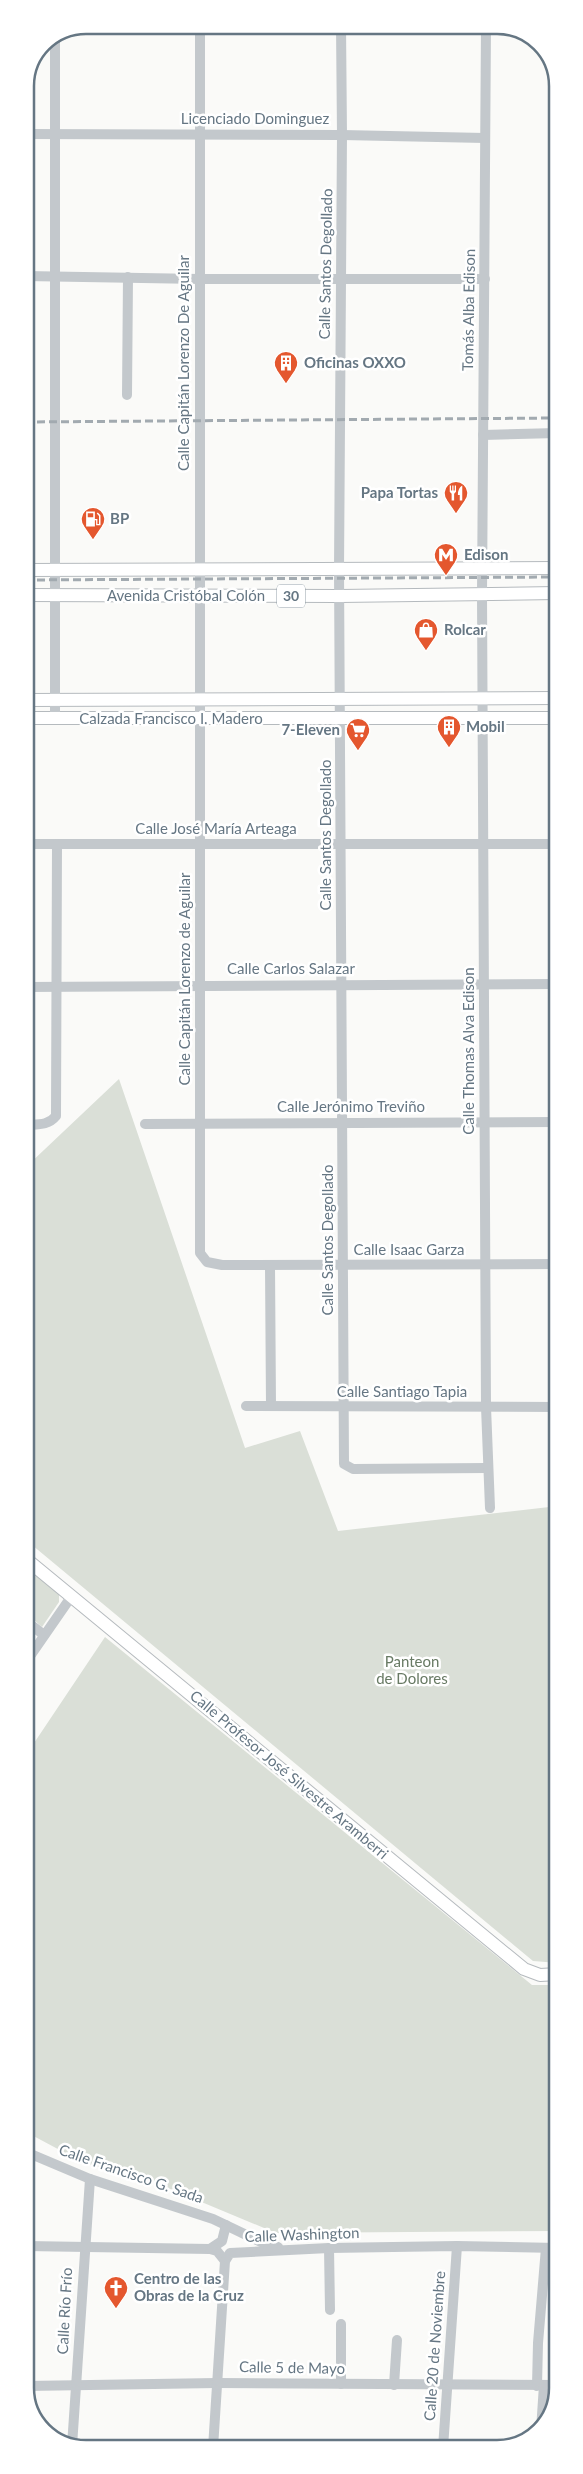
<svg xmlns="http://www.w3.org/2000/svg" width="583" height="2474" viewBox="0 0 583 2474" font-family="Lato,sans-serif">
  <rect width="100%" height="100%" fill="#fafaf8"/>
  <g fill="#dadfd7">
    <path d="M119 1079 245 1448 300 1431 338 1531 558 1506V1963L533 1961 26 1540V1167Z"/>
    <path d="M26 1565 59 1593V1602L42 1627 26 1613Z"/>
    <path d="M105 1637 532 1985H558V2231L276 2233 144 2178 84 2163 26 2132V1755Z"/>
  </g>
  <g fill="none" stroke-linecap="round" stroke-linejoin="round">
    <g stroke="#b5babe" stroke-width="14">
      <g id="major">
        <path d="M25 570 557 568"/>
        <path d="M25 595 340 596 557 593"/>
        <path d="M25 700 557 698"/>
        <path d="M25 718H557"/>
        <path d="M26 1559 524 1969 540 1975 558 1974"/>
      </g>
    </g>
    <g stroke="#c3c8cc" stroke-width="10">
      <path d="M200 25V1253L207 1262 222 1265 557 1264"/>
      <path d="M341 25 342 135 339 570 344 1464 353 1469 487 1468"/>
      <path d="M486 25 482 595 486 1407 490 1508"/>
      <path d="M25 134 342 135 485 138"/>
      <path d="M25 276 200 279H485"/>
      <path d="M127 395 128 277"/>
      <path d="M483 435 557 433"/>
      <path d="M55 718V38"/>
      <path d="M25 844H557"/>
      <path d="M25 987 557 984"/>
      <path d="M145 1124 557 1122"/>
      <path d="M25 1125C37 1124 48 1126 56 1116L57 844"/>
      <path d="M270 1266 271 1406"/>
      <path d="M246 1406 558 1407"/>
      <path d="M26 1621 44 1635"/>
      <path d="M26 1662 71 1597"/>
      <path d="M26 2152 90 2179 213 2219 261 2242 278 2247"/>
      <path d="M26 2246 210 2249 217 2251 225 2261"/>
      <path d="M329 2248 330 2310"/>
      <path d="M210 2249 222 2241 226 2225"/>
      <path d="M341 2324V2384"/>
      <path d="M394 2385 397 2340"/>
      <path d="M26 2386 217 2383 558 2385"/>
      <path d="M537 2386 538 2343 546 2248"/>
      <path d="M541 2430 544 2385"/>
      <path d="M72 2446 90 2179"/>
      <path d="M213 2448 225 2261 230 2253 329 2248 457 2246 558 2248"/>
      <path d="M443 2448 457 2246"/>
    </g>
    <use href="#major" stroke="#fff" stroke-width="12"/>
    <g stroke="#a2aab0" stroke-width="3" stroke-dasharray="8 4" stroke-linecap="butt">
      <path d="M25 422 557 418"/>
      <path d="M25 580 557 577"/>
    </g>
  </g>
  <defs>
    <g id="building-pin" transform="scale(1.25)"><path d="M0 17L-7.5 6A9.5 9.5 0 1 1 7.5 6Z" fill="#e4572e" stroke="#fff"/><path d="M-4-6H4V6H1V3H-1V6H-4ZM-2.5-4.3h1.7v1.8h-1.7ZM.8-4.3h1.7v1.8H.8ZM-2.5-1h1.7V.8h-1.7ZM.8-1h1.7V.8H.8Z" fill="#fff"/></g>
    <g id="restaurant-pin" transform="scale(1.25)"><path d="M0 17L-7.5 6A9.5 9.5 0 1 1 7.5 6Z" fill="#e4572e" stroke="#fff"/><path d="M-5-6h1v4h1v-4h1v4h1v-4h1v5L-1.5 .5V6h-2V.5L-5-1ZM5-6V6H3V1.5H1.5Q1.5-4 5-6Z" fill="#fff"/></g>
    <g id="fuel-pin" transform="scale(1.25)"><path d="M0 17L-7.5 6A9.5 9.5 0 1 1 7.5 6Z" fill="#e4572e" stroke="#fff"/><path d="M-5.5-6h7V0h2V4h1.3V-2.5L3-4.5l.8-.8L6-3V5H2.5V1h-1V6h-7ZM-4.2-4.7v3.2H.2V-4.7Z" fill="#fff"/></g>
    <g id="metro-pin" transform="scale(1.25)"><path d="M0 17L-7.5 6A9.5 9.5 0 1 1 7.5 6Z" fill="#e4572e" stroke="#fff"/><path d="M-5.5 5V-5H-3L0 0L3-5H5.5V5H3V-.5L0 4L-3-.5V5Z" fill="#fff"/></g>
    <g id="shop-pin" transform="scale(1.25)"><path d="M0 17L-7.5 6A9.5 9.5 0 1 1 7.5 6Z" fill="#e4572e" stroke="#fff"/><path d="M-5-2.5h2.3a2.7 3.5 0 0 1 5.4 0H5L5.5 6h-11ZM-1.5-2.5h3a1.5 2.3 0 0 0-3 0Z" fill="#fff"/></g>
    <g id="supermarket-pin" transform="scale(1.25)"><path d="M0 17L-7.5 6A9.5 9.5 0 1 1 7.5 6Z" fill="#e4572e" stroke="#fff"/><path d="M-6-5.5h2.5l.6 2H6L4.5 2H-2.5L-4.4-4H-6ZM-1.5 3.2a1.3 1.3 0 1 0 .1 0ZM3 3.2a1.3 1.3 0 1 0 .1 0Z" fill="#fff"/></g>
    <g id="church-pin" transform="scale(1.25)"><path d="M0 17L-7.5 6A9.5 9.5 0 1 1 7.5 6Z" fill="#e4572e" stroke="#fff"/><path d="M-1.2-6h2.4v3.5h3.3v2.4h-3.3V6h-2.4V-.1h-3.3v-2.4h3.3Z" fill="#fff"/></g>
  </defs>
  <g fill-rule="evenodd">
    <use href="#building-pin" x="286" y="363"/>
    <use href="#restaurant-pin" x="456" y="493"/>
    <use href="#fuel-pin" x="93" y="519"/>
    <use href="#metro-pin" x="446" y="555"/>
    <use href="#shop-pin" x="426" y="630"/>
    <use href="#building-pin" x="449" y="727"/>
    <use href="#supermarket-pin" x="358" y="730"/>
    <use href="#church-pin" x="116" y="2288"/>
  </g>
  <g text-anchor="middle" stroke-width="5" stroke-linejoin="round" paint-order="stroke">
    <rect fill="#fff" stroke="#939fa8" stroke-width="1" x="277" y="584.5" width="28" height="23" rx="4"/>
    <g font-size="14" font-weight="bold" fill="#657683">
      <text x="291" y="601">30</text>
    </g>
    <g font-size="15" fill="#657683" stroke="#fff">
      <text x="255" y="124">Licenciado Dominguez</text>
      <text transform="translate(326 264) rotate(-89)" y="5">Calle Santos Degollado</text>
      <text transform="translate(469 310) rotate(-89)" y="5">Tomás Alba Edison</text>
      <text transform="translate(184 363) rotate(-90)" y="5">Calle Capitán Lorenzo De Aguilar</text>
      <text x="186" y="601">Avenida Cristóbal Colón</text>
      <text x="171" y="724">Calzada Francisco I. Madero</text>
      <text x="216" y="834">Calle José María Arteaga</text>
      <text transform="translate(326 835) rotate(-90)" y="5">Calle Santos Degollado</text>
      <text x="291" y="974">Calle Carlos Salazar</text>
      <text transform="translate(185 979) rotate(-90)" y="5">Calle Capitán Lorenzo de Aguilar</text>
      <text transform="translate(469 1051) rotate(-90)" y="5">Calle Thomas Alva Edison</text>
      <text x="351" y="1112">Calle Jerónimo Treviño</text>
      <text transform="translate(328 1240) rotate(-90)" y="5">Calle Santos Degollado</text>
      <text x="409" y="1255">Calle Isaac Garza</text>
      <text x="402" y="1397">Calle Santiago Tapia</text>
      <text transform="translate(289 1775) rotate(40)" y="5">Calle Profesor José Silvestre Aramberri</text>
      <text transform="translate(131 2174) rotate(19)" y="5">Calle Francisco G. Sada</text>
      <text transform="translate(302 2235) rotate(-2)" y="5">Calle Washington</text>
      <text transform="translate(65 2311) rotate(-87)" y="5">Calle Río Frío</text>
      <text transform="translate(435 2346) rotate(-86)" y="5">Calle 20 de Noviembre</text>
      <text transform="translate(292 2368) rotate(1)" y="5">Calle 5 de Mayo</text>
    </g>
    <g font-size="15" font-weight="bold" fill="#657683" stroke="#fff" text-anchor="start">
      <text x="304" y="368">Oficinas OXXO</text>
      <text x="438" y="498" text-anchor="end">Papa Tortas</text>
      <text x="110" y="524">BP</text>
      <text x="464" y="560">Edison</text>
      <text x="444" y="635">Rolcar</text>
      <text x="466" y="732">Mobil</text>
      <text x="340" y="735" text-anchor="end">7-Eleven</text>
      <text x="134" y="2284">Centro de las<tspan x="134" dy="17">Obras de la Cruz</tspan></text>
    </g>
    <g font-size="15" fill="#687a64" stroke="#fff">
      <text x="412" y="1667">Panteon<tspan x="412" dy="17">de Dolores</tspan></text>
    </g>
  </g>
  <path d="M0 0H583V2474H0ZM86 34H497A52 52 0 0 1 549 86V2388A52 52 0 0 1 497 2440H86A52 52 0 0 1 34 2388V86A52 52 0 0 1 86 34Z" fill="#fff" fill-rule="evenodd"/>
  <path fill="none" stroke="#657683" stroke-width="2.5" d="M86 34H497A52 52 0 0 1 549 86V2388A52 52 0 0 1 497 2440H86A52 52 0 0 1 34 2388V86A52 52 0 0 1 86 34Z"/>
</svg>
